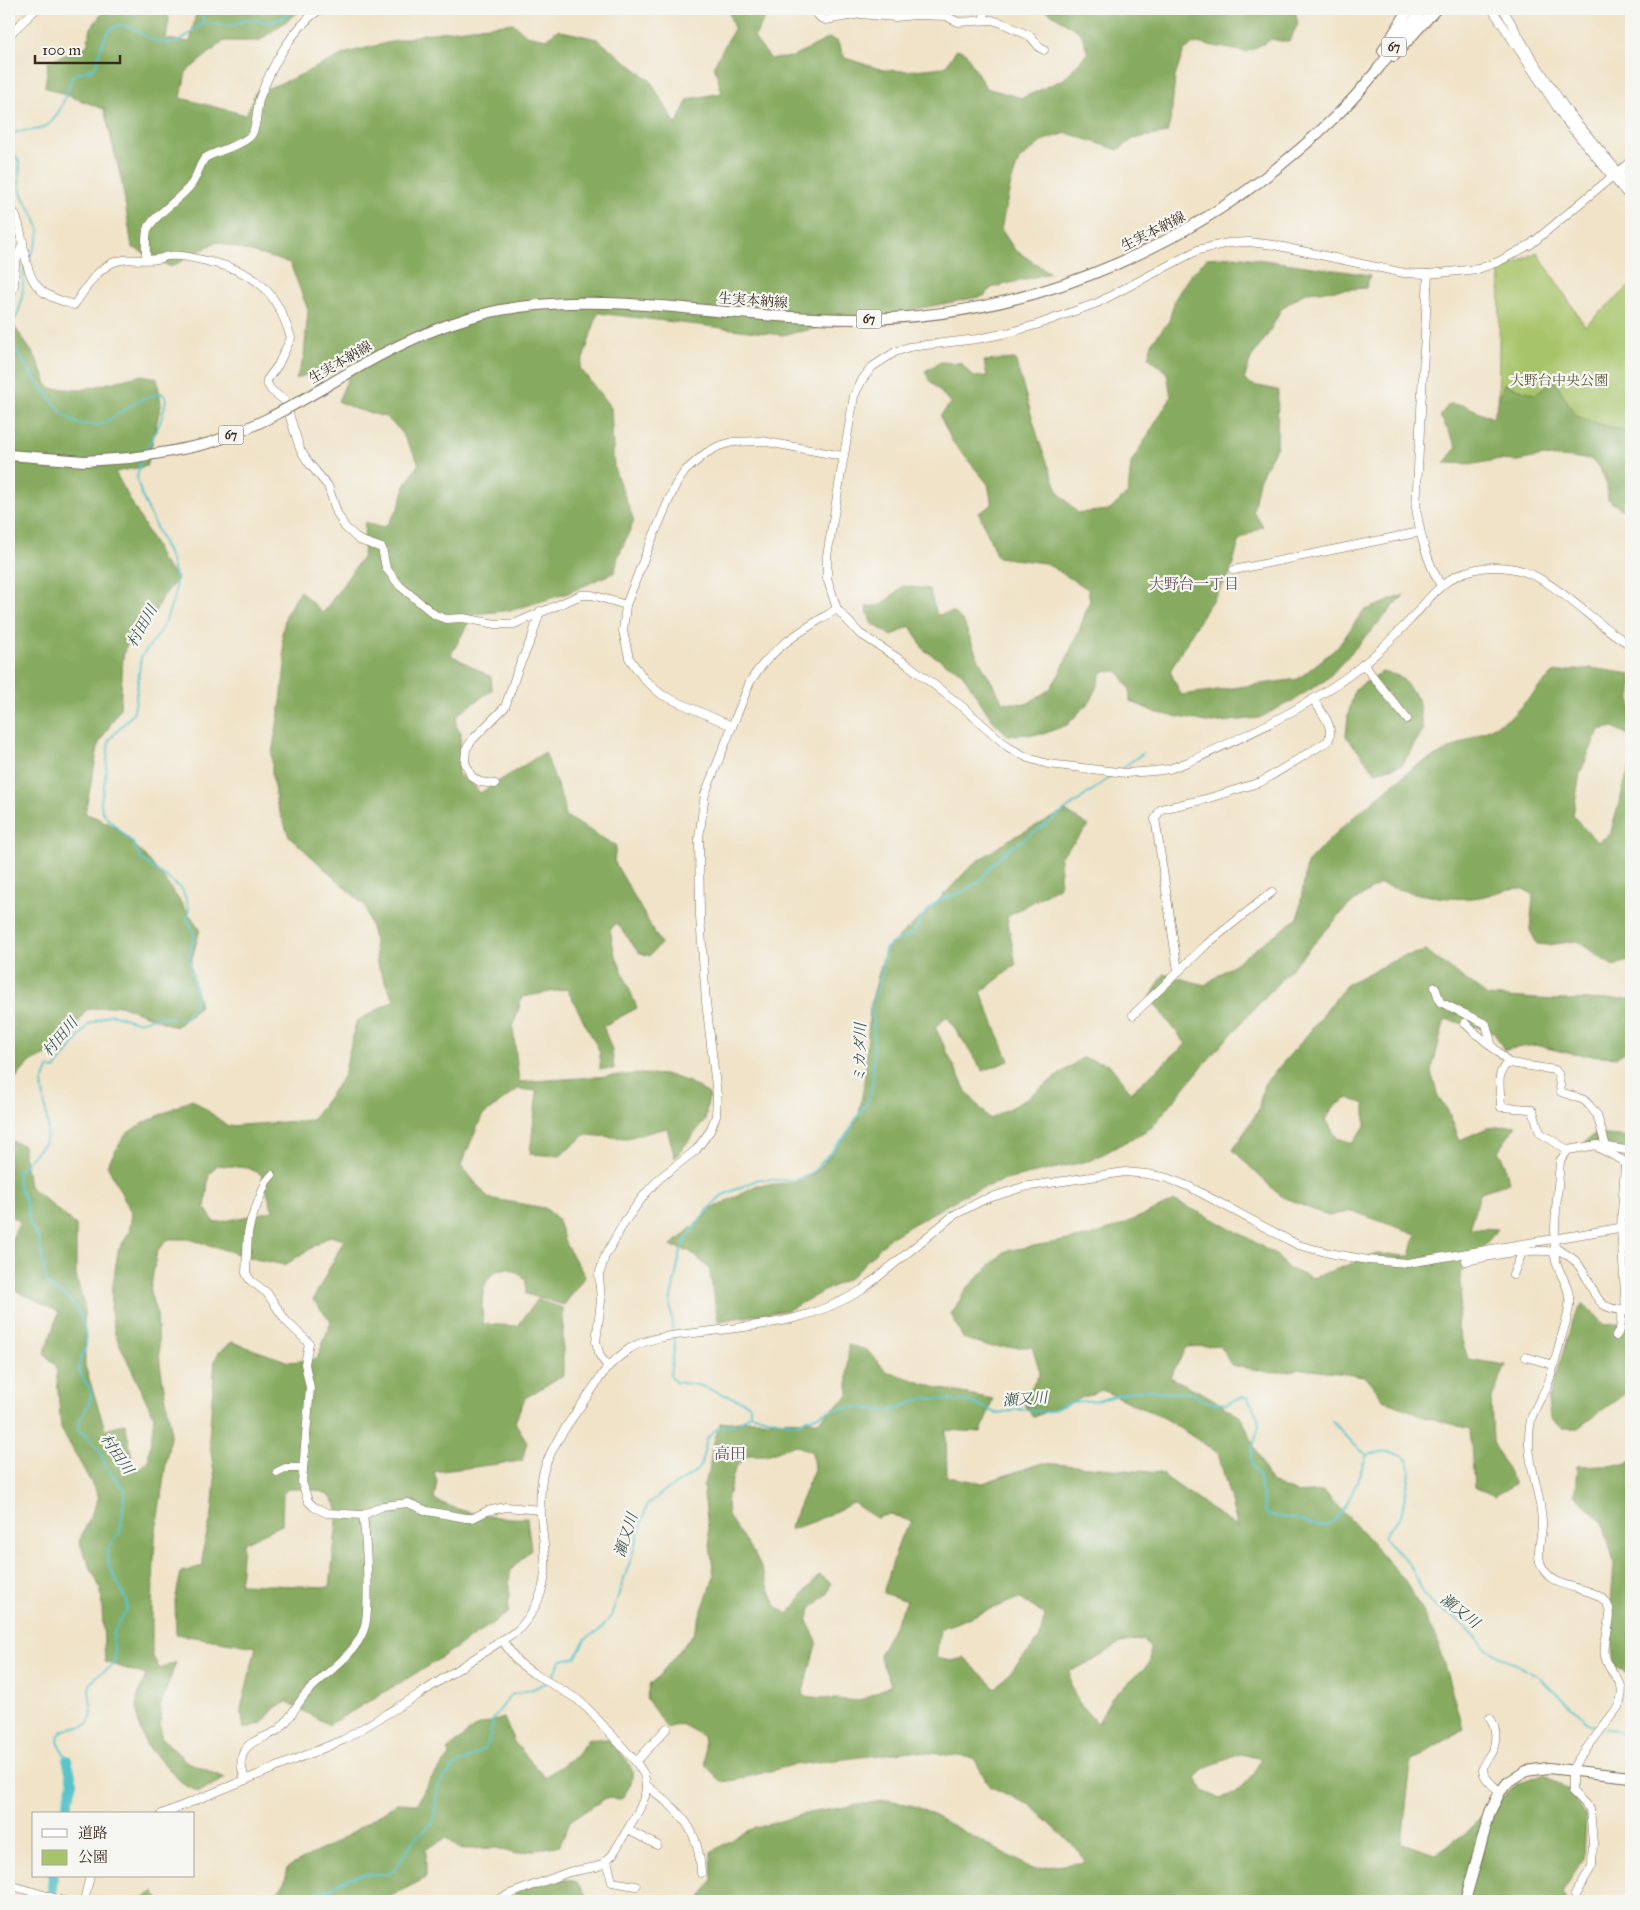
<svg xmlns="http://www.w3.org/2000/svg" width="1640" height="1910" viewBox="0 0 1640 1910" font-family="'IM FELL Great Primer','Noto Serif JP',serif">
  <rect width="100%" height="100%" fill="#f6f6f2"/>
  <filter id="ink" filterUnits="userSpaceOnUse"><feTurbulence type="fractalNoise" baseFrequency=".02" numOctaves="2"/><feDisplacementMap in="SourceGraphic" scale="10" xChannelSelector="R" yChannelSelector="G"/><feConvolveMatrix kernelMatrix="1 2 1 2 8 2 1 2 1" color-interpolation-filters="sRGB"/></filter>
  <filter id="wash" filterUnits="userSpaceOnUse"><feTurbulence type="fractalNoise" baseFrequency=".0096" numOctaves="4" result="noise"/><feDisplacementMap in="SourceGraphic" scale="20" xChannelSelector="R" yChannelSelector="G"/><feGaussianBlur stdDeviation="1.12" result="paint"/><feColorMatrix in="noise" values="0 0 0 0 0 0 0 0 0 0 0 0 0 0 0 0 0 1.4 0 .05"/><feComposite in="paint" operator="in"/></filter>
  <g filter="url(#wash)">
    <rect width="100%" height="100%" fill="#f0e3c8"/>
    <path fill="#a8c46a" stroke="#727744" d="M1537 252 1585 326 1631 285V497L1612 496 1594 456 1498 423 1500 272Z"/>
    <g fill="#86aa5e" stroke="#606a3e" fill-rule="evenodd">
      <path d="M105 9H166L169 19 166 39 190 42 196 13 201 9H303L259 41H224L186 72 181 98 246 115 255 93 294 78 346 53 424 34 513 23 526 35 547 39 557 30 597 39 650 80 676 125 688 99 722 93 714 65 734 29 728 9H804L792 15 767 14 754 38 771 59 793 57 829 38 837 41 845 58 883 70 904 71 945 67 957 49 965 52 986 88 1022 98 1064 79 1088 52 1081 33 1044 9H1295L1298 24 1289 41H1280L1272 39 1247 52 1196 43 1184 50 1175 77 1171 118 1167 133 1133 139 1118 150 1067 133 1044 140 1019 160 1011 183 1001 229 1015 250 1050 273 991 288 984 296 782 335 598 313 580 368 611 408 614 468 634 521 618 557 615 572 568 593 513 610 473 614 451 655 491 677 492 690 457 715 456 726 461 733 458 775 471 782 480 793 545 752 564 804V815L616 846 614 861 661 944 649 956 638 952 617 923 610 929 614 951 637 1008 603 1026 612 1050 614 1069H600V1052L567 989 522 997 513 1028 519 1082 640 1074 668 1075 689 1082 709 1094 705 1120 675 1158 667 1128 627 1138 585 1135 560 1156 530 1154 537 1091 518 1089 482 1116 461 1165 488 1198 545 1208 557 1218 566 1245 585 1276 564 1305 526 1294V1279C521 1276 517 1272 512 1270 508 1268 502 1269 497 1271 479 1281 482 1306 483 1324L518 1326 537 1300 563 1308V1375L525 1398 515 1422 527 1442 522 1461 434 1472 437 1482 434 1499C462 1514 495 1519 527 1518L531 1550 510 1571 508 1613 433 1663 329 1725 287 1702 276 1707 262 1723 244 1729 241 1709 256 1647 176 1634 175 1601 181 1572 203 1566V1549L212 1514 215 1479 209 1438 215 1360 219 1352 232 1342 289 1362 317 1359 331 1321 313 1300 344 1240 330 1236 285 1265 255 1259 189 1239H169L157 1251 150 1292 157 1315 160 1364 171 1430 155 1537 152 1608V1655L160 1669 176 1662 160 1707 161 1737 186 1761 225 1778 199 1792 184 1785 146 1745 138 1721 137 1699 146 1675 105 1662 101 1590 79 1542 99 1497 61 1428 56 1366 44 1354 59 1312 9 1287V1244L20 1222 9 1215V1140L23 1145 29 1186 76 1225V1278L84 1304 85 1366 105 1429 125 1423 135 1471 148 1462 154 1417 115 1334 111 1311 112 1291 118 1251 129 1232 132 1214 107 1165 125 1135 136 1127 192 1099 228 1126 312 1120 344 1075 356 1022 394 1000 377 964 374 939 365 906 289 836 277 805 272 775V753L281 702 285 664 282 634 286 614 300 591 323 613 363 556 365 522 379 527 386 526 399 507 405 486 419 463 400 430 386 417 355 409 338 401 359 353 296 379 304 357 308 310 290 263 216 242 171 267 132 247 122 183 104 109 45 87 48 62 87 46 91 28ZM217 1165 248 1168 261 1174 273 1211 215 1223 205 1208 209 1174ZM288 1489C310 1490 329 1485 338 1510L330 1587 240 1584 243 1543 282 1525 283 1494Z"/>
      <path d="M1235 256 1370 275 1366 288 1306 292 1282 308 1267 336 1251 358 1244 380 1253 385 1278 390 1277 446 1259 480 1253 511 1263 526 1240 539 1229 576 1202 615 1170 671 1181 695 1298 679 1338 647 1363 611 1404 595 1327 679 1292 701 1259 718 1212 723 1157 713 1130 701V689L1118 671 1102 672 1092 699 1067 725 1043 734 1008 735 992 720 962 673 924 650 910 626 892 636 871 623 866 607 881 605 903 586 929 589 937 615 953 612 963 621 978 658 1003 702 1027 704 1050 689 1061 671 1079 631 1090 600 1088 589 1045 563 997 557 979 513 992 505 988 484 952 441 940 416 951 403 930 381 925 371 941 362 961 363 973 377 987 376 984 361 1015 359 1040 444 1059 493 1078 513 1110 510 1128 493 1131 463 1171 397 1167 373 1148 357 1153 341 1169 321 1175 299 1190 275 1207 258Z"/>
      <path d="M9 323 14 326 36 358 49 388 81 390 142 375 157 378 161 403 147 466 115 472 156 547 161 560 178 579 161 599 154 614 125 648 123 658 120 709 99 743 85 813C93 817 105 820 113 826 149 853 174 894 200 929L190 966 200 1006 176 1027 120 1005 86 1010 62 1049 32 1061 23 1070 9 1088Z"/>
      <path d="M1554 380 1576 416 1631 434V516L1608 499 1606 475 1590 459 1543 456 1518 461 1495 460 1475 464 1444 463 1457 447 1440 416 1449 404 1464 405 1493 418 1504 384 1535 394Z"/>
      <path d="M1591 668 1631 674V737L1614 727 1599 730 1580 773 1573 816 1597 842 1610 835 1631 761V960L1613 966 1577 941 1548 945 1537 944 1530 930 1533 896C1520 880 1498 894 1480 897 1449 902 1409 893 1380 884L1348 906 1205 1063 1151 1128 1092 1160 1005 1180 968 1193 889 1238 851 1277 788 1310 718 1321 709 1268 689 1251 671 1246 713 1208 757 1185 794 1183 810 1176 820 1168 858 1119 864 1084 870 1007 885 950 933 906 972 865 1010 839 1065 811 1089 826 1060 857V886L1007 917 1016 965 981 992 1009 1061 983 1071 947 1016 935 1027 967 1093 990 1119 1026 1099 1082 1058 1109 1064 1131 1092 1186 1044 1150 998 1164 974 1205 985 1298 918 1307 863 1343 826 1414 767 1510 718 1553 673Z"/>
      <path d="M1382 672 1400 676 1418 699 1423 730 1402 765 1375 772 1346 736 1348 715 1355 689Z"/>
      <path d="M1426 951 1488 996 1556 1000 1631 999V1048L1617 1057 1572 1054 1535 1045 1504 1050 1494 1032 1445 1019 1431 1072 1438 1096 1448 1111 1460 1140 1487 1128 1516 1125 1498 1151 1505 1164 1509 1183 1481 1192 1469 1228 1498 1229 1460 1274 1462 1291 1457 1325 1468 1359 1506 1365 1491 1400 1493 1442 1515 1484 1495 1496 1474 1487 1470 1429 1426 1417 1385 1401 1365 1376 1302 1369 1273 1373 1231 1365 1220 1345 1187 1347 1170 1377 1208 1396 1242 1418 1270 1482 1297 1493 1323 1491 1349 1518 1408 1584 1437 1641 1463 1729 1411 1762 1402 1843 1435 1854 1463 1835 1515 1785 1544 1774 1567 1789 1586 1816 1584 1859 1562 1892 1566 1901H699L712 1881 711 1852 749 1830 808 1813 889 1800 918 1807 1033 1869 1085 1862 1080 1852 1030 1805 989 1786 974 1758 912 1751 793 1765 736 1780 722 1782 706 1766 703 1736 681 1724 667 1728 646 1698 650 1684 658 1677 693 1634 714 1577 703 1486 709 1471 712 1448 720 1423 749 1420 818 1421 848 1396V1345L867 1350 886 1371 937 1388 993 1399 981 1432 946 1430 947 1477 983 1483 1042 1463 1160 1473 1238 1528 1218 1453 1164 1418 1102 1390 1033 1417 1023 1402 1040 1373 1032 1347H989L963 1338 951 1314 968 1287 1005 1251 1091 1236 1117 1227 1175 1201 1225 1225 1274 1253 1289 1269 1312 1278 1377 1254 1410 1256 1416 1234 1352 1211 1328 1216 1280 1196 1233 1150 1258 1111 1264 1084 1304 1039 1347 984 1401 957ZM1348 1098 1365 1104V1126L1353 1143 1337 1138 1326 1120 1332 1108ZM795 1445 812 1452 814 1469 789 1530 813 1522 853 1503 876 1518 890 1514 912 1522 901 1536 883 1593 907 1601 879 1655 891 1685 859 1701 802 1696 817 1641 807 1621 811 1609 827 1594 831 1583 819 1575 788 1614 776 1606 757 1558 728 1516 727 1501 735 1468 748 1455H767ZM1019 1598 1045 1615 1039 1640 996 1688 964 1658 951 1661 936 1658 940 1629ZM1144 1639 1150 1648V1663L1112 1697 1098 1723C1083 1710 1068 1692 1070 1671L1093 1661 1120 1643ZM1241 1754 1262 1759C1249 1778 1243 1794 1219 1799L1205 1791 1196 1779 1206 1767Z"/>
      <path d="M1594 1134 1631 1137V1207L1627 1206V1157L1585 1142Z"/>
      <path d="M1583 1303 1604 1325 1631 1323V1389L1578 1428H1562L1550 1417 1548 1401 1573 1320Z"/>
      <path d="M1631 1460V1675L1614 1666 1610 1617 1614 1563 1603 1522 1575 1495 1577 1466 1628 1464Z"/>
      <path d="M504 1718 514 1742 545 1777 577 1755 588 1739H608C628 1762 644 1771 621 1799L606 1798 571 1820 560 1845 515 1854 497 1848 460 1849 446 1838 426 1849V1878L381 1901H269L284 1884 288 1867 342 1839 397 1803 417 1804 429 1781 450 1756 447 1750 476 1726Z"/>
      <path d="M559 1878 577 1882 588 1898 600 1901H512L519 1889Z"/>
      <path d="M154 1892 160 1901H139Z"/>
    </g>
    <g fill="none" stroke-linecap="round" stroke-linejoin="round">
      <g stroke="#56c3ca" stroke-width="2">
        <path d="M200 9 204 23"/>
        <path d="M9 135C22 128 34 132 43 128 62 118 65 93 73 75L92 69 97 64C100 49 105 18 129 27 144 32 151 44 171 43 184 43 192 28 204 24 212 22 222 27 231 26 235 26 240 22 245 20 250 19 258 21 264 22 274 23 287 16 295 9"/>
        <path d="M9 150C26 163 17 172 20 188 23 204 37 213 39 230 40 238 33 251 29 258"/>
        <path d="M9 330C25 304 22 295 24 267"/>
        <path d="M9 339 27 368 62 413 78 424 100 425 144 398 162 393 166 398C164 419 155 436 143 453"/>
        <path d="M1121 769 1143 753"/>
        <path d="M673 1332 670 1303 681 1250 686 1240 704 1214 721 1196 759 1179 793 1181 812 1173 849 1132 856 1118 867 1103 871 1092 873 1078 874 1035 871 1006 880 982 885 949 892 943 913 934 921 918 934 904 941 900 962 892 979 882 991 866 1006 851 1048 823 1113 775"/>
        <path d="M674 1337 675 1343 670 1375 675 1382 698 1385 747 1403 750 1406V1414"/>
        <path d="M750 1414 795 1424 834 1409 858 1407 883 1411 895 1410 918 1400 928 1398 970 1402 1000 1414 1018 1409 1046 1412 1073 1402 1101 1400 1129 1392 1147 1390 1169 1393 1190 1392 1203 1401 1215 1403 1226 1404 1242 1397 1248 1398 1258 1417 1259 1425 1251 1456 1252 1465 1259 1478 1266 1514C1275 1518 1283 1516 1292 1518 1303 1520 1309 1526 1321 1526 1345 1527 1359 1473 1367 1455 1382 1450 1410 1448 1410 1471 1410 1478 1407 1487 1405 1494 1404 1501 1403 1511 1400 1517 1395 1525 1386 1528 1384 1538L1409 1563 1424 1594 1435 1607 1455 1617 1488 1649 1540 1678 1590 1724 1600 1727"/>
        <path d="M1332 1421 1352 1443 1367 1455"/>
        <path d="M551 1680 561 1660 576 1657 585 1639 600 1630 611 1616 632 1556 647 1505 663 1492 688 1477 700 1468 707 1439 715 1430 722 1426 740 1423 750 1414"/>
        <path d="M1605 1728 1631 1736"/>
        <path d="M67 1760 58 1742 59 1735 64 1730 80 1727 88 1724 92 1713 89 1689 91 1683 99 1674 112 1666 115 1659 113 1636 115 1629 127 1610V1601L111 1570 107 1557 108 1548 120 1532 125 1490 105 1466 99 1449 78 1429C78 1417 89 1409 91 1398 94 1386 81 1381 79 1370 77 1360 85 1354 86 1345 87 1328 79 1307 66 1297 59 1292 52 1290 47 1284L39 1239 30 1225 27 1206 17 1180 18 1172 46 1141 48 1127 42 1084 48 1068 55 1069 89 1024 111 1014 137 1022 159 1017 185 1019 195 1003 196 994 189 956 195 936 188 919 189 908 182 889 141 859 133 843 110 821 102 811 101 802 106 773 109 740 133 714 135 706 141 657 158 635 166 620 175 595 176 581 171 560 142 496 138 483 137 477 141 460"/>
        <path d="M293 1901 306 1895 327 1890 349 1878 363 1874H387L395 1870 413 1840 433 1823 438 1786 443 1779 455 1766 483 1750 489 1742 493 1719 511 1695 533 1689 545 1683"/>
      </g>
      <g stroke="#56c3ca" stroke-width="10">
        <path d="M65 1814 73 1782 67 1760"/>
        <path d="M51 1901 53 1876"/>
      </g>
    </g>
  </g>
  <g filter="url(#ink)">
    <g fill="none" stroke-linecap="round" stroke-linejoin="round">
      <g stroke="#7a6b5a" stroke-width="9">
        <g id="minor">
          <path d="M812 9 821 18 826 20 860 14 895 17 915 15 946 16 948 9"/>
          <path d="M1492 9 1566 121 1631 199"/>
          <path d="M1503 9 1528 52 1568 112 1631 187"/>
          <path d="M946 16 958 22 992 20 1002 23 1030 36 1040 48 1044 50"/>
          <path d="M983 20 986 9"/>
          <path d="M9 35 36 9"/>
          <path d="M1631 161 1531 244 1498 262 1478 269 1428 274 1404 273 1274 245 1249 242 1228 243 1198 250 1097 303 1036 325 1007 333 977 339 909 347 895 352 872 367 862 380 854 396 827 556V578L837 609 859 633 907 664 964 708 1008 747 1028 758 1048 764 1126 773 1154 771 1169 769 1188 762C1246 736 1311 706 1360 667 1378 653 1394 637 1410 620 1424 605 1437 586 1456 576 1474 567 1495 565 1515 569 1554 577 1594 625 1631 645"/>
          <path d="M9 205C28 228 19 268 39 288 47 297 62 301 74 305 85 290 94 272 112 263 127 256 142 262 157 259 161 259 165 256 168 256 182 254 197 259 210 262 257 272 277 292 291 338L278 365 267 380V383L271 390 285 401 300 449 308 462 328 486 337 513 345 527 359 540 382 548 386 568 400 586 435 615 446 619 463 618 496 624H514L581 595H592L626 605"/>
          <path d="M146 259C146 250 145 240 147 231 150 218 180 199 190 186 197 178 198 167 205 158 217 150 245 145 252 134 258 123 256 108 260 97 272 65 292 29 320 9"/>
          <path d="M1428 274 1416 508C1421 538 1426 559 1441 586"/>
          <path d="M9 299 14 286 15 264 23 242"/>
          <path d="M1234 570 1420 532"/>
          <path d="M1363 664 1407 719"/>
          <path d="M732 726 662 695 644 679 629 658 623 631 626 605 647 551 675 486 685 471 706 453 719 446 733 442 762 441 842 456"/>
          <path d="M495 784 480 782 471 776 465 762 466 749 473 739 505 707 518 669 532 637 540 611"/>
          <path d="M1178 971 1156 824 1155 819 1161 809 1206 799 1261 782 1328 741C1336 727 1320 711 1313 699"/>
          <path d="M1435 987 1440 1002 1486 1024 1492 1047"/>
          <path d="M1133 1015 1207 944 1272 892"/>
          <path d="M1465 1023C1478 1038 1497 1047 1509 1064"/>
          <path d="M1598 1146 1599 1148 1622 1160 1625 1164 1621 1228 1626 1311"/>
          <path d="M1568 1150 1540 1133 1533 1111 1530 1109 1501 1107C1501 1094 1494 1068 1510 1063L1555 1070 1558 1074 1561 1092 1584 1100 1589 1105 1597 1115 1606 1146"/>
          <path d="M272 1175 266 1182 251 1220 248 1233 246 1273 250 1280 267 1293 286 1321 309 1343 305 1364 310 1388 302 1482 308 1501 314 1507 327 1513 363 1515 383 1506 408 1503 427 1511 466 1518H473L487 1511 506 1507 541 1510"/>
          <path d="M1555 1248C1564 1253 1575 1258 1580 1267 1598 1292 1592 1312 1631 1310"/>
          <path d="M1466 1261C1496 1255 1524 1248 1555 1252"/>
          <path d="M1513 1275 1523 1250"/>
          <path d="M1616 1336 1620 1330 1622 1311"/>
          <path d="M1526 1357 1554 1365"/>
          <path d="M608 1367 600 1356 596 1342 601 1301 599 1275 605 1256 625 1221 645 1194 660 1178 696 1150 710 1131 716 1116 717 1095 706 1002 700 916 699 838 705 794 750 682C772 646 803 630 837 609"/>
          <path d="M277 1472 285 1468H303"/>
          <path d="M1490 1718C1497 1728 1497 1742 1491 1753 1488 1758 1482 1764 1483 1770 1483 1778 1495 1787 1500 1792"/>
          <path d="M636 1762 667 1728"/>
          <path d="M245 1780C242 1769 239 1761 244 1751 252 1738 268 1738 279 1729 290 1720 295 1707 304 1696 323 1673 354 1658 364 1629 371 1609 366 1538 363 1515"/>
          <path d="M646 1785C680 1812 699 1827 701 1873"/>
          <path d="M162 1814 343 1740 418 1695 518 1630C567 1577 533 1539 542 1479 546 1450 575 1415 591 1391 597 1383 602 1373 609 1366 615 1360 622 1354 629 1349 650 1336 679 1335 703 1332 762 1325 809 1322 862 1290L954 1215 983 1200 1023 1187 1125 1172 1147 1174 1167 1178 1190 1187 1298 1245 1329 1253 1368 1260 1408 1263 1631 1226"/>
          <path d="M628 1830 657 1845"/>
          <path d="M607 1860 612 1882 636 1886"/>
          <path d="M9 1885 65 1901"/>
          <path d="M1575 1895 1592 1866 1593 1843 1590 1809 1572 1791V1770L1577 1761 1618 1707C1630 1678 1610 1680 1605 1656 1602 1642 1613 1621 1609 1608 1599 1581 1551 1596 1540 1562 1536 1549 1543 1534 1542 1521 1540 1487 1523 1455 1531 1420 1534 1408 1542 1397 1547 1386 1553 1372 1556 1357 1560 1342 1563 1330 1568 1319 1569 1306 1572 1285 1556 1272 1555 1256 1553 1225 1558 1192 1560 1161L1568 1150 1597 1145 1631 1151"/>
          <path d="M84 1901 90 1876"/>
          <path d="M495 1901 510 1894 569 1872 596 1867 603 1864 613 1854 639 1810 645 1796 646 1785 644 1774 636 1762 589 1710 577 1699 533 1673 518 1662 502 1640"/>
        </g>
      </g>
      <g stroke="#7a6b5a" stroke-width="12">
        <g id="major">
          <path d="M1383 51 1409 9"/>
          <path d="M1394 56 1436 9"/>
          <path d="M323 388C376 356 430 326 491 312 551 299 612 302 674 307 735 313 797 319 858 319 1039 318 1210 240 1338 114 1370 83 1396 45 1422 9"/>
          <path d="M9 455 84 461 130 458"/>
          <path d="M1465 1901 1490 1812 1500 1792 1508 1782 1526 1771 1548 1768 1631 1777"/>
        </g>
      </g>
      <use href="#minor" stroke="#fff" stroke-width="8"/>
      <use href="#major" stroke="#fff" stroke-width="10"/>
      <g stroke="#7a6b5a" stroke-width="12" stroke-linecap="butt">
        <path id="major-bridge" d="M130 458C156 454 183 450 209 443 250 430 287 409 323 388"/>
      </g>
      <use href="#major-bridge" stroke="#fff" stroke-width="10"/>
    </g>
  </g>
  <g text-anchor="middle" stroke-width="4.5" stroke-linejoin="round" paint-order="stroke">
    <g fill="#f6f6f2" stroke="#73675e" stroke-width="1">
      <rect x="1381.5" y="37.5" width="25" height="19" rx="4"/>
      <rect x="856.5" y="309.5" width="25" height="19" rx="4"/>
      <rect x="218.5" y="425.5" width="25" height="19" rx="4"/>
    </g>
    <g font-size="12" font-weight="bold" fill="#3b2a1e">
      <text x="1394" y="51">67</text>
      <text x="869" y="323">67</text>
      <text x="231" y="439">67</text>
    </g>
    <g font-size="14" fill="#3b2a1e" stroke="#f6f6f2">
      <text transform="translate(1153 231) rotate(-27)" y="5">生実本納線</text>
      <text transform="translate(753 300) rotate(4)" y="5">生実本納線</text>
      <text transform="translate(340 362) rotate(-30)" y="5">生実本納線</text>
    </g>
    <g font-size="14" fill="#5c5835" stroke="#f6f6f2">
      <text x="1559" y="385">大野台中央公園</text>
    </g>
    <g font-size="15" fill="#6d525e" stroke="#f6f6f2">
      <text x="1194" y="589">大野台一丁目</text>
    </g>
    <g font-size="15" font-style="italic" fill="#435852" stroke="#f6f6f2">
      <text transform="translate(142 626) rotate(-60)" y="5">村田川</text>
      <text transform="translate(60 1037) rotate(-50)" y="5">村田川</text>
      <text transform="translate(860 1053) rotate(-89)" y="5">ミカダ川</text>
      <text transform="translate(1025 1399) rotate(-4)" y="5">瀬又川</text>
      <text transform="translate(117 1454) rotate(55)" y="5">村田川</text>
      <text transform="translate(626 1535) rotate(-72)" y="5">瀬又川</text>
      <text transform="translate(1460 1611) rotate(38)" y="5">瀬又川</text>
    </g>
    <g font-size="16" fill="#6d525e" stroke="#f6f6f2">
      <text x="730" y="1459">高田</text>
    </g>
  </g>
  <rect width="1640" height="1910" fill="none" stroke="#f6f6f2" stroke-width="30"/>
  <rect x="32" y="1812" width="162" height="65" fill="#f6f6f2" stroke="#aba49d"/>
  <rect x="42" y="1829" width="25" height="8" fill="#ffffff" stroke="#aba49d"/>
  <text x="78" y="1838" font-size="15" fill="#3b2a1e">道路</text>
  <rect x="42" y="1850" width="25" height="15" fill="#a8c46a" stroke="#aba49d"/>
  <text x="78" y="1862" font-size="15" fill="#3b2a1e">公園</text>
  <path d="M35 55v8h85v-8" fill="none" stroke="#3b2a1e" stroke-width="2.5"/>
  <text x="42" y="55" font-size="15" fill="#3b2a1e" stroke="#f6f6f2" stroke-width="4" paint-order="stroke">100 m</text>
</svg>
